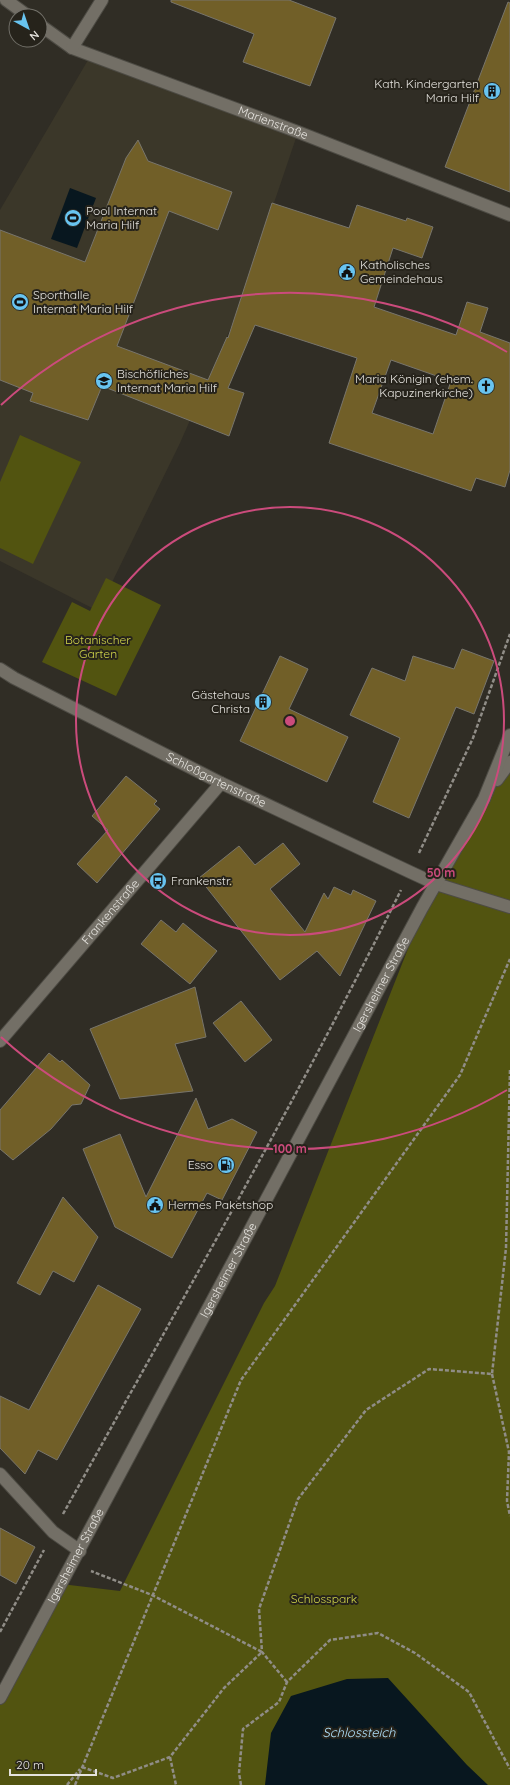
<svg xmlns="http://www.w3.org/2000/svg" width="510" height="1785" viewBox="0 0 510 1785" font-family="Quicksand,sans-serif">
  <rect width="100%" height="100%" fill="#302d25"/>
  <path fill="#3b3729" d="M91 55 298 132 235 318 180 443 98 611 0 561V210Z"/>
  <g fill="#525410">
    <path d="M20 435 81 462 33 564 0 548V482Z"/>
    <path d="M106 578 161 605 116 696 42 662 72 602 90 611Z"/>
    <path d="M510 762V1785H0V1698L61 1584 120 1591 264 1303 275 1286 430 893Z"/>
  </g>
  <g fill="#08171f">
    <path d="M70 188 96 198 77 248 51 239Z"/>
    <path d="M388 1678 467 1765 488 1785H265L271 1733 291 1696 347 1679Z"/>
  </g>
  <g fill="#715f28" stroke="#78756c" fill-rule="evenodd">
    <path d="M171 0H289L336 18 310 86 243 62 254 34 171 2Z"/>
    <path d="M508 2 510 3V192L445 167Z"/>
    <path d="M138 140 148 161 232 192 218 230 169 211 117 346 208 380 227 337 228 338 272 203 349 228 357 205 406 221 407 218 433 227 422 258 393 248 374 307 456 335 467 302 488 308 480 332 510 343V470L505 487 476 478 471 491 329 443 357 358 255 325 228 388 244 393 229 436 102 386 88 420 30 401 33 393 0 380V230L85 262 126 158ZM391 360 451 381 433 434 372 413Z"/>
    <path d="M462 649 494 661 474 714 456 707 409 818 373 802 400 738 350 715 372 668 405 681 413 656 454 669Z"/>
    <path d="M280 656 308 669 289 709 348 737 327 782 240 741Z"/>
    <path d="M126 776 157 801 154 804 160 809 97 883 77 864 108 830 92 816Z"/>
    <path d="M283 843 300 864 270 889 305 932 324 893 328 899 334 887 351 895 353 890 376 901 340 976 317 951 280 980 199 878 239 846 255 865Z"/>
    <path d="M161 920 176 932 183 923 217 951 190 984 141 944Z"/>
    <path d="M195 987 206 1037 175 1044 193 1091 120 1099 90 1029Z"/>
    <path d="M241 1001 272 1040 245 1062 213 1023Z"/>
    <path d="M49 1053 60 1062 62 1060 90 1085 81 1104 72 1105 51 1129 13 1160 0 1149V1110Z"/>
    <path d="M196 1098 208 1129 232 1119 257 1132 222 1200 207 1193 172 1258 115 1227 83 1149 120 1134 146 1197Z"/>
    <path d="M63 1197 98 1237 74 1282 53 1271 40 1295 17 1283Z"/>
    <path d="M98 1285 141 1309 57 1460 38 1450 25 1474 0 1448V1396L29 1410Z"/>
    <path d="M0 1528 35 1547 16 1584 0 1575Z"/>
  </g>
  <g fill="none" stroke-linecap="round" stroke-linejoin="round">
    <g stroke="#4d4b44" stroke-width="14">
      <g id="minor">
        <path d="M6 0 28 16"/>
        <path id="s1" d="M40 25 72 48 298 132 510 215"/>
        <path d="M72 48 102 0"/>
        <path id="s2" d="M0 669 14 678 221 783 410 872 436 884 510 907"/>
        <path d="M497 780 510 762"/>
        <path id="s3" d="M0 1041 221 783"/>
        <path d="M0 1474 53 1532 80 1551"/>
        <path id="s4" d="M0 1698 422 908 484 799 510 735"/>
      </g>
    </g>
    <g stroke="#908d87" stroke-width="2.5" stroke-dasharray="4 2" stroke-linecap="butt">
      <path d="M419 853 473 738 510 634"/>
      <path d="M492 1374 509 1452 507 1501 510 1516"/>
      <path d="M63 1514C178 1307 296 1102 401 890"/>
      <path d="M0 1632 44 1550"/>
      <path d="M287 1682 262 1652 259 1609 298 1499 366 1410 429 1369 492 1374 506 1248 510 1069"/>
      <path d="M170 1757 176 1785"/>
      <path d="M82 1767 113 1778 170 1757 224 1688 262 1652 152 1595 91 1571"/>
      <path d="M67 1785 80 1769"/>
      <path d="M75 1785 241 1380 460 1075 510 959"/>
      <path d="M241 1785 239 1773 243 1729 279 1702 287 1682 330 1640 378 1633 415 1653 469 1692 510 1769"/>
    </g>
    <use href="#minor" stroke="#736f66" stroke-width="12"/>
  </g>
  <g fill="none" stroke="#cb4b7c" stroke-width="2">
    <circle cx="290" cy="721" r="214"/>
    <path d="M507 1090A428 428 0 0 1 1 1037M1 405A428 428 0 0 1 507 352"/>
  </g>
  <defs>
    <g id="building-disc" transform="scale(0.9)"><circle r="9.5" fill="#68c4f0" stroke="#26231b"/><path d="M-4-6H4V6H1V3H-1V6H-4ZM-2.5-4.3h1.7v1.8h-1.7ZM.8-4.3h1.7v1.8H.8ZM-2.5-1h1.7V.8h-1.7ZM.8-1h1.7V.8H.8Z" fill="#111"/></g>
    <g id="stadium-disc" transform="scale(0.9)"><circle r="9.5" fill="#68c4f0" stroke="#26231b"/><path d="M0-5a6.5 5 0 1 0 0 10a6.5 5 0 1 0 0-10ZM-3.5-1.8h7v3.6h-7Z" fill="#111"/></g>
    <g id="civic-disc" transform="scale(0.9)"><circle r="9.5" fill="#68c4f0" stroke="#26231b"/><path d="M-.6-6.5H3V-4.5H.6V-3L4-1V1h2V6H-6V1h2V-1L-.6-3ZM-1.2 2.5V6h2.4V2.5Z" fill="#111"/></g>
    <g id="school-disc" transform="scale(0.9)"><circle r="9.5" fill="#68c4f0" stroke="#26231b"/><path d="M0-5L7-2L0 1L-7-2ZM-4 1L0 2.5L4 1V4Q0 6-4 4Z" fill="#111"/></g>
    <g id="church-disc" transform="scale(0.9)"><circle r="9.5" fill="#68c4f0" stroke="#26231b"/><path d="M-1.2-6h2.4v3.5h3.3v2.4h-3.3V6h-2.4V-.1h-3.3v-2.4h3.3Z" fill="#111"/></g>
    <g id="bus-disc" transform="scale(0.9)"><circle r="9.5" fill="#68c4f0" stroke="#26231b"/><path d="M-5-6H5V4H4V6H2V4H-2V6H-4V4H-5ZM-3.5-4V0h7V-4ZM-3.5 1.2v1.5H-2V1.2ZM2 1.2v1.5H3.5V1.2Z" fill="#111"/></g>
    <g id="fuel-disc" transform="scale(0.9)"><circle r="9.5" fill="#68c4f0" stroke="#26231b"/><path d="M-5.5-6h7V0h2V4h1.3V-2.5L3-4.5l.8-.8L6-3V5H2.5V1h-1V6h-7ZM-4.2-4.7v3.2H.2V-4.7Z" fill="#111"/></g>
  </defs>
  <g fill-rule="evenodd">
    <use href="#building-disc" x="492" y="91"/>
    <use href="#stadium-disc" x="73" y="218"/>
    <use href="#civic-disc" x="347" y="272"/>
    <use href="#stadium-disc" x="20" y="302"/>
    <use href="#school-disc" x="104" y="381"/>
    <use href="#church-disc" x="486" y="386"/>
    <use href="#building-disc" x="263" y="702"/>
    <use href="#bus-disc" x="158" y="881"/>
    <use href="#fuel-disc" x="226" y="1165"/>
    <use href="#civic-disc" x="155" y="1205"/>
  </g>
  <g text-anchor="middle" stroke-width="4" stroke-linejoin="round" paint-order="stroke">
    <g font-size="12" fill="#e5e3de" stroke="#26231b" text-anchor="start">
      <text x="479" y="88" text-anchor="end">Kath. Kindergarten<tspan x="479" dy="14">Maria Hilf</tspan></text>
      <text x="86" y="215">Pool Internat<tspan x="86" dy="14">Maria Hilf</tspan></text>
      <text x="360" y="269">Katholisches<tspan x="360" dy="14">Gemeindehaus</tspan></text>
      <text x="33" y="299">Sporthalle<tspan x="33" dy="14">Internat Maria Hilf</tspan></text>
      <text x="117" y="378">Bischöfliches<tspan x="117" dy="14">Internat Maria Hilf</tspan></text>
      <text x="473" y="383" text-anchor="end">Maria Königin (ehem.<tspan x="473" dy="14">Kapuzinerkirche)</tspan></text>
      <text x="250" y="699" text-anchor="end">Gästehaus<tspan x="250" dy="14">Christa</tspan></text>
      <text x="171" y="885">Frankenstr.</text>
      <text x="213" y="1169" text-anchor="end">Esso</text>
      <text x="168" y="1209">Hermes Paketshop</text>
    </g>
    <g font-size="12" fill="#e5e3de" stroke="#26231b">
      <text dy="4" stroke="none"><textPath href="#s1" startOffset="254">Marienstraße</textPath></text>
      <text dy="4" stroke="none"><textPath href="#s2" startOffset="243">Schloßgartenstraße</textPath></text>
      <text dy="4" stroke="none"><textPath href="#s3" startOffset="170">Frankenstraße</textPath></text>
      <text dy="4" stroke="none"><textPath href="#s4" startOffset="809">Igersheimer Straße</textPath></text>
      <text dy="4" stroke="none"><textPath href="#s4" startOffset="485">Igersheimer Straße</textPath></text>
      <text dy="4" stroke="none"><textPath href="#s4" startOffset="161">Igersheimer Straße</textPath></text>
    </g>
    <g font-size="12" fill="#d2d64a" stroke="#26231b">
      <text x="98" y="644">Botanischer<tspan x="98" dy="14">Garten</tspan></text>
      <text x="324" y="1603">Schlosspark</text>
    </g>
    <g font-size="13" font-style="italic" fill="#aedffa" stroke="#26231b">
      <text x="359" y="1737">Schlossteich</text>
    </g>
  </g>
  <circle cx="290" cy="721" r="6" fill="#cb4b7c" stroke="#26231b" stroke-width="2"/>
  <g font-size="12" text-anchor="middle" font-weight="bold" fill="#cb4b7c" stroke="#26231b" stroke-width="4" stroke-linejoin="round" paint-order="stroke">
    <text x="441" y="877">50 m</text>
    <text x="290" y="1153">100 m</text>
  </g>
  <g transform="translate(28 28) rotate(140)"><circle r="19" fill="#26231b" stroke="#727069"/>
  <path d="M0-3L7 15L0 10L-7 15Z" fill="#68c4f0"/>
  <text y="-6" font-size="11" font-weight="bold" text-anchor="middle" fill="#e5e3de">N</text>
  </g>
  <path d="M10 1769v6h86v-6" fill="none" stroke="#e5e3de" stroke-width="2"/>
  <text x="16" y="1769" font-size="12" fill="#e5e3de" stroke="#26231b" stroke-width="3" paint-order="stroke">20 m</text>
</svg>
